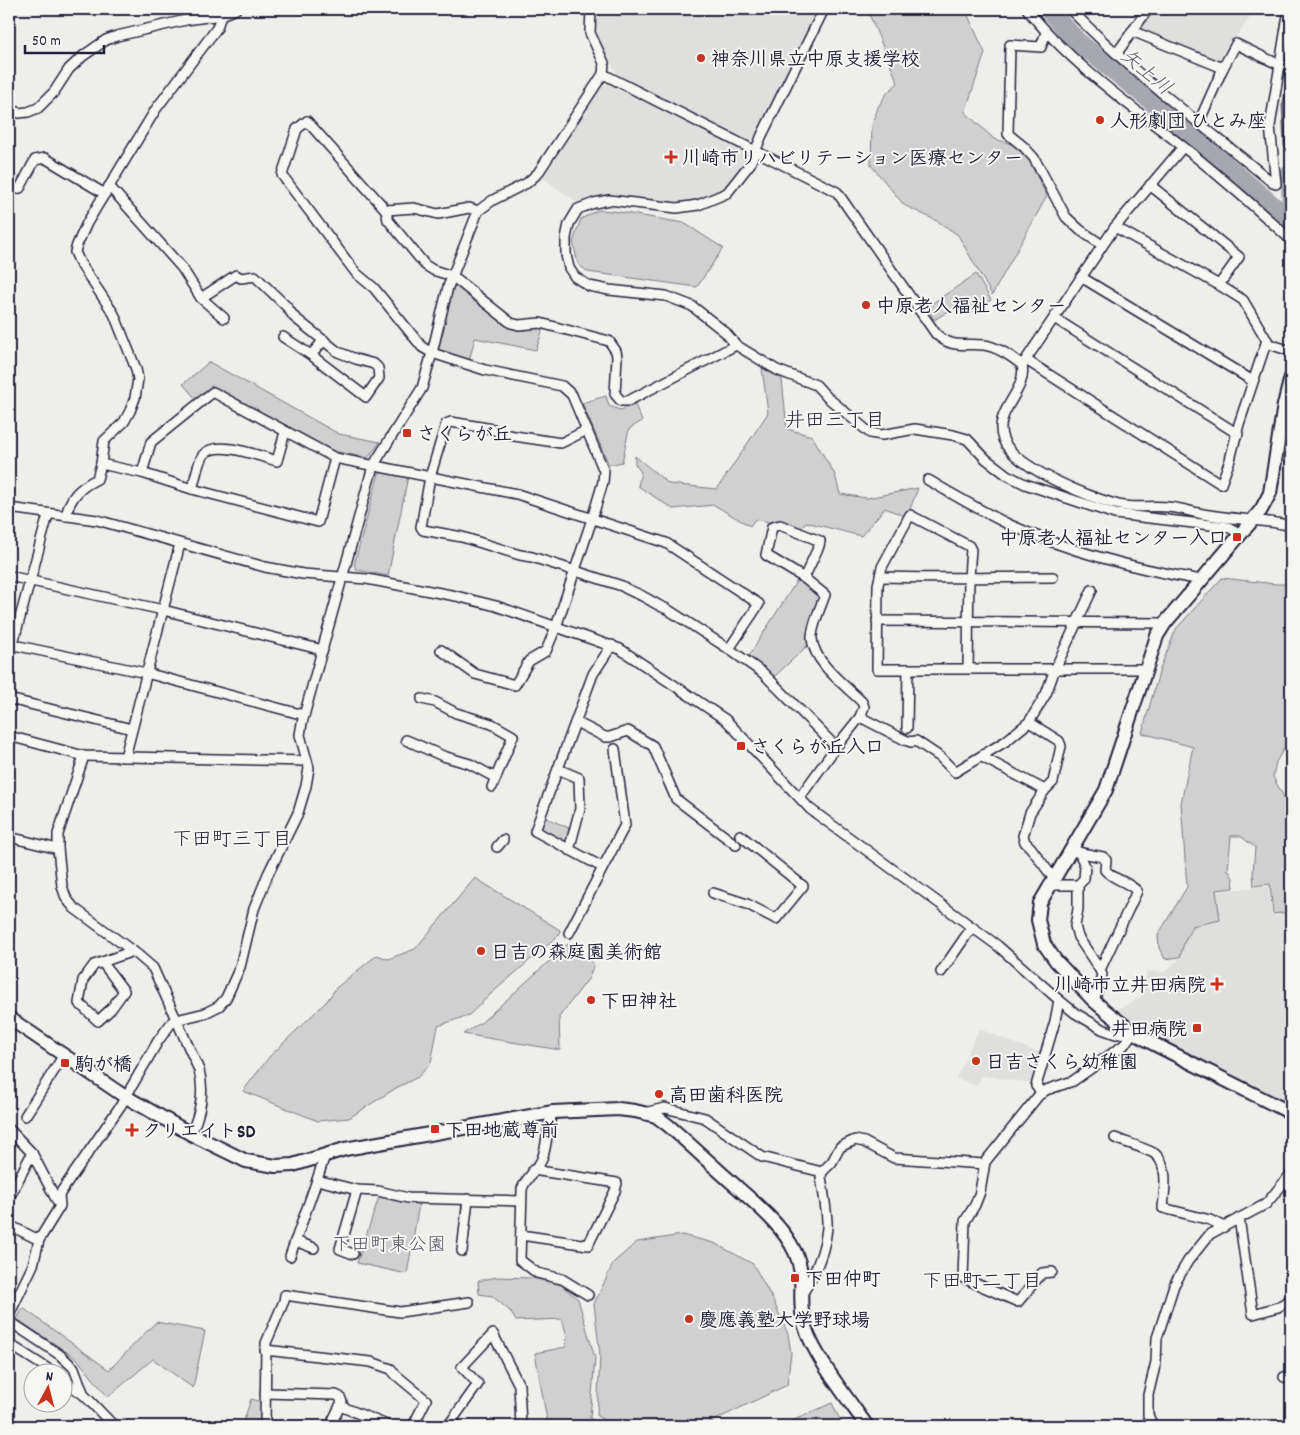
<svg xmlns="http://www.w3.org/2000/svg" width="1300" height="1435" viewBox="0 0 1300 1435" font-family="Dekko,'Klee One',sans-serif">
  <rect width="100%" height="100%" fill="#eeeeeb"/>
  <filter id="ink" filterUnits="userSpaceOnUse"><feTurbulence type="fractalNoise" baseFrequency=".02" numOctaves="2"/><feDisplacementMap in="SourceGraphic" scale="10" xChannelSelector="R" yChannelSelector="G"/><feConvolveMatrix kernelMatrix="1 2 1 2 8 2 1 2 1" color-interpolation-filters="sRGB"/></filter>
  <g filter="url(#ink)">
    <g fill="#dfdfde">
      <path d="M595 9H818L755 139 748 140 618 75 597 41 594 28Z"/>
      <path d="M1149 9H1255L1232 44 1223 60 1220 63 1140 31 1139 24Z"/>
      <path d="M610 83 743 149 747 159 732 181 712 196 698 201 684 204 667 203 602 195 589 197 579 204 543 178 602 86Z"/>
      <path d="M1269 886 1272 916 1291 914V1107L1161 1042 1138 1028 1115 1011 1141 997 1147 971 1165 972 1178 960 1189 924 1220 891Z"/>
      <path d="M979 1029 1042 1054 1033 1083 982 1076 977 1086 956 1078Z"/>
    </g>
    <g fill="#d0d0d1" stroke="#797986">
      <path d="M867 9H965L985 53 965 112 994 139 1022 147 1047 196 992 295 958 235 937 221 904 205 871 165 872 126 878 107 887 93 898 83Z"/>
      <path d="M598 210 613 211 684 223 723 248 697 287 588 272 578 264 573 242 581 219Z"/>
      <path d="M976 274 991 300 969 314 962 303 934 320 927 307Z"/>
      <path d="M459 284 469 291 513 328 525 330 542 327V332L536 350 475 338 469 361 439 350 437 345 452 287Z"/>
      <path d="M209 362 339 434 380 442 368 458 333 451 213 386 196 399 183 384Z"/>
      <path d="M762 368 782 379 787 429 812 436 835 475 840 494 867 498 918 488 907 517 885 508 861 536 806 522 800 529 755 519 750 526 714 505 673 509 638 486 641 472 635 464V456L669 484 717 489 768 413Z"/>
      <path d="M606 396 609 406 620 410 635 405 642 421 629 429 622 462 609 465 582 403Z"/>
      <path d="M383 471 408 476 388 576 357 570 354 565 379 473Z"/>
      <path d="M1222 578 1276 584H1291V736L1276 762 1273 777 1291 810V912L1273 914 1270 884 1254 886 1253 873 1255 847 1240 836H1231L1228 870 1233 878 1234 888 1216 890 1220 920 1192 926 1184 943 1180 957 1165 959 1159 948 1158 935 1187 887 1181 803 1193 747 1142 733 1160 669 1176 629Z"/>
      <path d="M798 579 816 593 819 598C815 615 806 627 808 645L774 677 748 657Z"/>
      <path d="M544 817 571 829 569 841 564 844 538 830Z"/>
      <path d="M475 878 560 930 559 935 492 993 469 1015 438 1026 431 1063 418 1077 396 1088 349 1118 318 1121 243 1091 270 1056 327 1001 336 988 377 955 388 959 415 949Z"/>
      <path d="M568 944 594 964 589 978 559 1017 560 1050 463 1034 482 1022Z"/>
      <path d="M379 1197 400 1202 419 1204 407 1274 357 1263Z"/>
      <path d="M682 1235 714 1243 753 1264 773 1300 788 1334 791 1353 787 1385 703 1426H614L597 1416 600 1356 594 1304 614 1262 637 1242Z"/>
      <path d="M496 1277 532 1278 561 1285 578 1299 595 1358 590 1418 601 1426H548L535 1353 566 1347 567 1336 562 1319 516 1321 510 1311 492 1296 479 1294 478 1281Z"/>
      <path d="M23 1308 109 1370 156 1322 205 1331 193 1388 153 1359 108 1397 77 1359 17 1319Z"/>
      <path d="M251 1399 262 1402 260 1426H242Z"/>
      <path d="M832 1403 843 1426H781Z"/>
    </g>
    <g fill="none" stroke-linecap="round" stroke-linejoin="round">
      <path stroke="#727281" stroke-width="3" d="M1285 146 1283 106 1291 71"/>
      <g stroke="#a7a7af" stroke-width="19">
        <path d="M1048 9 1077 41 1144 95 1291 221"/>
        <path d="M1290 174 1291 199"/>
      </g>
      <g stroke="#22223b" stroke-width="12">
        <g id="street">
          <path d="M824 9 762 135 750 164 727 193 698 205 677 208 609 200 594 203 578 209 569 224 566 238V255L569 268 575 277 589 286 609 290 666 296 692 306 725 332 736 345 777 370 816 385 827 397 870 433 882 435 915 429 953 435 967 439 986 459 1007 475 1025 484 1115 514 1228 527 1241 534"/>
          <path d="M1027 9C1068 61 1128 104 1181 145 1219 175 1255 207 1291 240"/>
          <path d="M1070 9C1132 73 1204 126 1273 183L1276 184 1270 126 1289 9"/>
          <path d="M1132 31 1223 68"/>
          <path d="M1046 32 1041 47 1010 45 1008 134 1024 147 1034 158 1066 217 1080 230 1102 245"/>
          <path d="M1117 53 1148 9"/>
          <path d="M603 74 837 192 936 334C952 349 964 343 984 345 998 347 1011 356 1022 365 1028 392 992 411 1003 439 1013 467 1090 498 1119 505 1134 509 1152 505 1168 507 1182 508 1195 513 1209 515 1236 520 1264 519 1291 526"/>
          <path d="M9 108 19 113 28 112 38 108 54 92 69 69 83 56 106 40 117 36 186 20 221 15 236 9"/>
          <path d="M1199 122 1223 68 1236 44 1280 65"/>
          <path d="M1150 185 1239 257 1219 285"/>
          <path d="M109 186 182 268 201 298 224 318"/>
          <path d="M9 191 20 188 35 160 45 158 105 194"/>
          <path d="M386 210 414 208 438 214 469 208 478 211"/>
          <path d="M1115 227 1219 285 1243 300 1269 344 1291 351"/>
          <path d="M1081 277 1253 381"/>
          <path d="M201 298 236 275 241 278 255 276 287 307 294 317 338 352 356 359 374 364 378 368 379 378 366 397 311 355 324 340"/>
          <path d="M1054 318 1238 434"/>
          <path d="M283 337 311 355"/>
          <path d="M1026 360 1221 484 1230 460 1239 424 1267 340"/>
          <path d="M1023 364 1115 227 1183 147"/>
          <path d="M587 430 561 443 501 434 493 429 451 422 446 424 430 477 421 527 423 530 462 537 520 555 532 557 622 586C630 592 636 592 644 597 652 601 658 606 667 609L729 649 763 673 836 747"/>
          <path d="M101 464 142 473 192 489 318 522 335 458"/>
          <path d="M142 473 151 442 213 392 335 458 517 494 666 543 759 604 729 649"/>
          <path d="M928 480C954 495 981 511 1008 524 1067 551 1137 569 1201 580"/>
          <path d="M192 489C195 481 198 461 203 455 216 439 259 456 277 461L285 432"/>
          <path d="M9 508 97 520 265 567 303 574 367 579 456 596 496 606 620 649 726 720 810 809 998 946 1059 1000 1075 1013 1102 1029 1116 1034 1133 1032"/>
          <path d="M66 516C70 497 79 488 97 479L101 464 104 441 124 422 130 411 135 398 138 379 136 369 114 314 80 263 75 252 77 245 87 223 156 109 217 28 221 15"/>
          <path d="M9 576 163 610 323 650"/>
          <path d="M880 577C937 579 995 577 1053 577"/>
          <path d="M877 621 1165 623"/>
          <path d="M9 644 146 673 304 715"/>
          <path d="M441 650 475 674 515 685 529 661 546 651 556 627 592 519 603 482 604 471 572 395 562 386 485 370 432 353 422 347 374 288 356 273 282 175 297 129 307 121 386 210 388 220 425 265 433 270 452 276 511 323 519 325 540 323 609 341 616 351 617 357 615 394 621 401H628L736 345"/>
          <path d="M9 658 48 515"/>
          <path d="M968 669C969 629 967 589 971 550L969 546 910 515 882 567 878 585 877 669H1146"/>
          <path d="M9 699 132 729"/>
          <path d="M422 699 435 702 456 713 492 724 513 736 492 787"/>
          <path d="M860 717 905 740 911 742 916 741 940 757 955 772 1006 741 1029 722 1046 694 1055 669 1092 590"/>
          <path d="M576 722 605 737H610L628 731 653 746 676 799 736 845"/>
          <path d="M1029 722 1059 741 1061 746 1053 782 1045 790 1030 813 1023 836 1025 842 1031 848 1054 879"/>
          <path d="M907 728 908 669"/>
          <path d="M9 736 84 756 307 761"/>
          <path d="M406 740 443 756 470 764 496 778"/>
          <path d="M84 756 58 834V849L62 886 66 898 74 908 138 955 153 968 199 1070C205 1093 200 1113 191 1134"/>
          <path d="M125 757 180 544"/>
          <path d="M982 757 1045 790"/>
          <path d="M558 769 579 778 580 809 569 850"/>
          <path d="M800 797 836 747 860 717 864 707 862 702C846 686 814 663 812 639 811 628 821 606 825 595L804 578 766 555 772 527 780 525 820 541 819 546 804 578"/>
          <path d="M9 837 58 849"/>
          <path d="M497 847 503 840"/>
          <path d="M1071 851 1103 857 1106 860 1105 870C1114 880 1127 881 1137 891L1100 970 1102 975 1094 1001"/>
          <path d="M602 867 535 831 593 674 612 645"/>
          <path d="M1051 885H1078L1084 879 1085 866 1079 852"/>
          <path d="M1078 885V909L1075 926 1078 937 1100 970"/>
          <path d="M713 893 747 904 776 919 803 886 740 835"/>
          <path d="M569 933 625 825 615 749"/>
          <path d="M102 962 124 991 111 1009 98 1021 79 1003 83 980 94 965 133 951"/>
          <path d="M941 972 972 927"/>
          <path d="M1042 1093 1036 1086 1055 1021 1059 1000"/>
          <path d="M553 1112C546 1127 548 1144 542 1159 537 1171 526 1177 522 1189L520 1260 537 1273 562 1279 588 1295"/>
          <path d="M648 1112 665 1108 705 1118 762 1157 822 1172"/>
          <path d="M25 1116 64 1055"/>
          <path d="M9 1129 32 1153 58 1203"/>
          <path d="M1115 1138C1124 1142 1148 1149 1155 1154 1170 1166 1164 1192 1163 1208L1210 1220 1224 1227"/>
          <path d="M325 1155 317 1180 357 1190 378 1191 408 1198 521 1201"/>
          <path d="M9 1198 32 1153"/>
          <path d="M1239 1218 1253 1314 1278 1307 1291 1299"/>
          <path d="M9 1225 39 1240"/>
          <path d="M521 1235 588 1245 615 1191 617 1183 533 1170"/>
          <path d="M295 1241 314 1248"/>
          <path d="M462 1251 468 1199"/>
          <path d="M353 1254 340 1249 357 1190"/>
          <path d="M290 1256 317 1180"/>
          <path d="M1052 1272 1042 1273 1018 1302 963 1278 965 1221 975 1205 980 1192 985 1162 1039 1095 1046 1090 1073 1081 1124 1045 1133 1032"/>
          <path d="M802 1294C815 1274 825 1251 827 1228 828 1216 823 1190 821 1177L822 1172 832 1162 840 1147 855 1140 864 1142 894 1158 984 1164"/>
          <path d="M9 1315 33 1265 39 1240 60 1206 59 1195 121 1105 158 1041 172 1022 176 1020 205 1013 219 1006 226 998 240 967 254 909 268 874 298 813 306 786 309 768 300 735 302 723 373 466 422 388 432 353 448 287 478 211 493 200 527 183 538 173 603 74 604 63 590 33 591 9"/>
          <path d="M9 1321 60 1355 74 1368 84 1395"/>
          <path d="M9 1344 53 1372"/>
          <path d="M265 1350 371 1362 391 1369 396 1375 426 1400 413 1426"/>
          <path d="M1284 1377 1291 1378"/>
          <path d="M62 1379 84 1395 114 1426"/>
          <path d="M265 1393 336 1395 340 1397 342 1402 333 1420 332 1426"/>
          <path d="M340 1406 389 1426"/>
          <path d="M265 1426 266 1343 284 1301 285 1295 400 1312 469 1302"/>
          <path d="M448 1426 478 1384 462 1367 493 1334 519 1385 521 1426"/>
          <path d="M1153 1426 1148 1415V1395L1156 1362 1157 1338 1174 1285 1188 1261 1210 1234 1266 1204 1291 1174"/>
        </g>
      </g>
      <g stroke="#22223b" stroke-width="16">
        <g id="secondary">
          <path d="M1291 377 1284 405 1270 493 1261 510 1165 623 1157 636 1106 790 1040 903 1038 920 1044 944 1056 961 1094 1001 1107 1012 1133 1032 1154 1044 1291 1113"/>
          <path d="M9 1018 121 1094 191 1134 246 1161 276 1166 293 1165 345 1149 553 1112 618 1109 635 1111 656 1116 669 1126C692 1146 714 1167 737 1187 758 1206 783 1226 795 1252 807 1277 797 1299 804 1323 812 1354 848 1399 867 1426"/>
        </g>
      </g>
      <use href="#street" stroke="#f6f6f2" stroke-width="9"/>
      <use href="#secondary" stroke="#f6f6f2" stroke-width="12"/>
    </g>
  </g>
  <g fill="#c8321e" stroke="#f6f6f2" stroke-width="2">
    <circle cx="701" cy="58" r="5"/>
    <circle cx="1100" cy="120" r="5"/>
    <path d="M668.5 149.5h5v5h5v5h-5v5h-5v-5h-5v-5h5z"/>
    <circle cx="866" cy="305" r="5"/>
    <rect x="402" y="428" width="10" height="10" rx="2.5"/>
    <rect x="1232" y="532" width="10" height="10" rx="2.5"/>
    <rect x="736" y="741" width="10" height="10" rx="2.5"/>
    <circle cx="481" cy="951" r="5"/>
    <path d="M1214.5 976.5h5v5h5v5h-5v5h-5v-5h-5v-5h5z"/>
    <circle cx="591" cy="1000" r="5"/>
    <rect x="1192" y="1023" width="10" height="10" rx="2.5"/>
    <circle cx="976" cy="1061" r="5"/>
    <rect x="60" y="1058" width="10" height="10" rx="2.5"/>
    <circle cx="659" cy="1094" r="5"/>
    <rect x="430" y="1124" width="10" height="10" rx="2.5"/>
    <path d="M129.5 1122.5h5v5h5v5h-5v5h-5v-5h-5v-5h5z"/>
    <rect x="790" y="1273" width="10" height="10" rx="2.5"/>
    <circle cx="689" cy="1319" r="5"/>
  </g>
  <g text-anchor="middle" stroke-width="4" stroke-linejoin="round" paint-order="stroke">
    <g font-size="19" font-weight="bold" fill="#22223b" stroke="#f6f6f2" text-anchor="start">
      <text x="711" y="65">神奈川県立中原支援学校</text>
      <text x="1110" y="127">人形劇団 ひとみ座</text>
      <text x="682" y="164">川崎市リハビリテーション医療センター</text>
      <text x="876" y="312">中原老人福祉センター</text>
      <text x="417" y="440">さくらが丘</text>
      <text x="1227" y="544" text-anchor="end">中原老人福祉センター入口</text>
      <text x="751" y="753">さくらが丘入口</text>
      <text x="491" y="958">日吉の森庭園美術館</text>
      <text x="1206" y="991" text-anchor="end">川崎市立井田病院</text>
      <text x="601" y="1007">下田神社</text>
      <text x="1187" y="1035" text-anchor="end">井田病院</text>
      <text x="986" y="1068">日吉さくら幼稚園</text>
      <text x="75" y="1070">駒が橋</text>
      <text x="669" y="1101">高田歯科医院</text>
      <text x="445" y="1136">下田地蔵尊前</text>
      <text x="142" y="1137">クリエイトSD</text>
      <text x="805" y="1285">下田仲町</text>
      <text x="699" y="1326">慶應義塾大学野球場</text>
    </g>
    <g font-size="19" fill="#565668" stroke="#f6f6f2">
      <text x="389" y="1250">下田町東公園</text>
    </g>
    <g font-size="20" font-style="italic" fill="#575769" stroke="#f6f6f2">
      <text transform="translate(1147 71) rotate(40)" y="7">矢上川</text>
    </g>
    <g font-size="20" fill="#22223b" stroke="#f6f6f2">
      <text x="835" y="426">井田三丁目</text>
      <text x="232" y="845">下田町三丁目</text>
      <text x="982" y="1287">下田町二丁目</text>
    </g>
  </g>
  <rect width="1300" height="1435" fill="none" stroke="#f6f6f2" stroke-width="30"/>
  <rect x="15" y="15" width="1270" height="1405" fill="none" stroke="#22223b" stroke-width="2" filter="url(#ink)"/>
  <g transform="translate(48 1388) rotate(7)"><circle r="24" fill="#f6f6f2" stroke="#a1a1a9"/>
  <path d="M0-4L9 19L0 12L-9 19Z" fill="#c8321e"/>
  <text y="-8" font-size="14" font-weight="bold" text-anchor="middle" fill="#22223b">N</text>
  </g>
  <path d="M25 45v8h79v-8" fill="none" stroke="#22223b" stroke-width="2.5"/>
  <text x="32" y="45" font-size="15" fill="#22223b" stroke="#f6f6f2" stroke-width="4" paint-order="stroke">50 m</text>
</svg>
